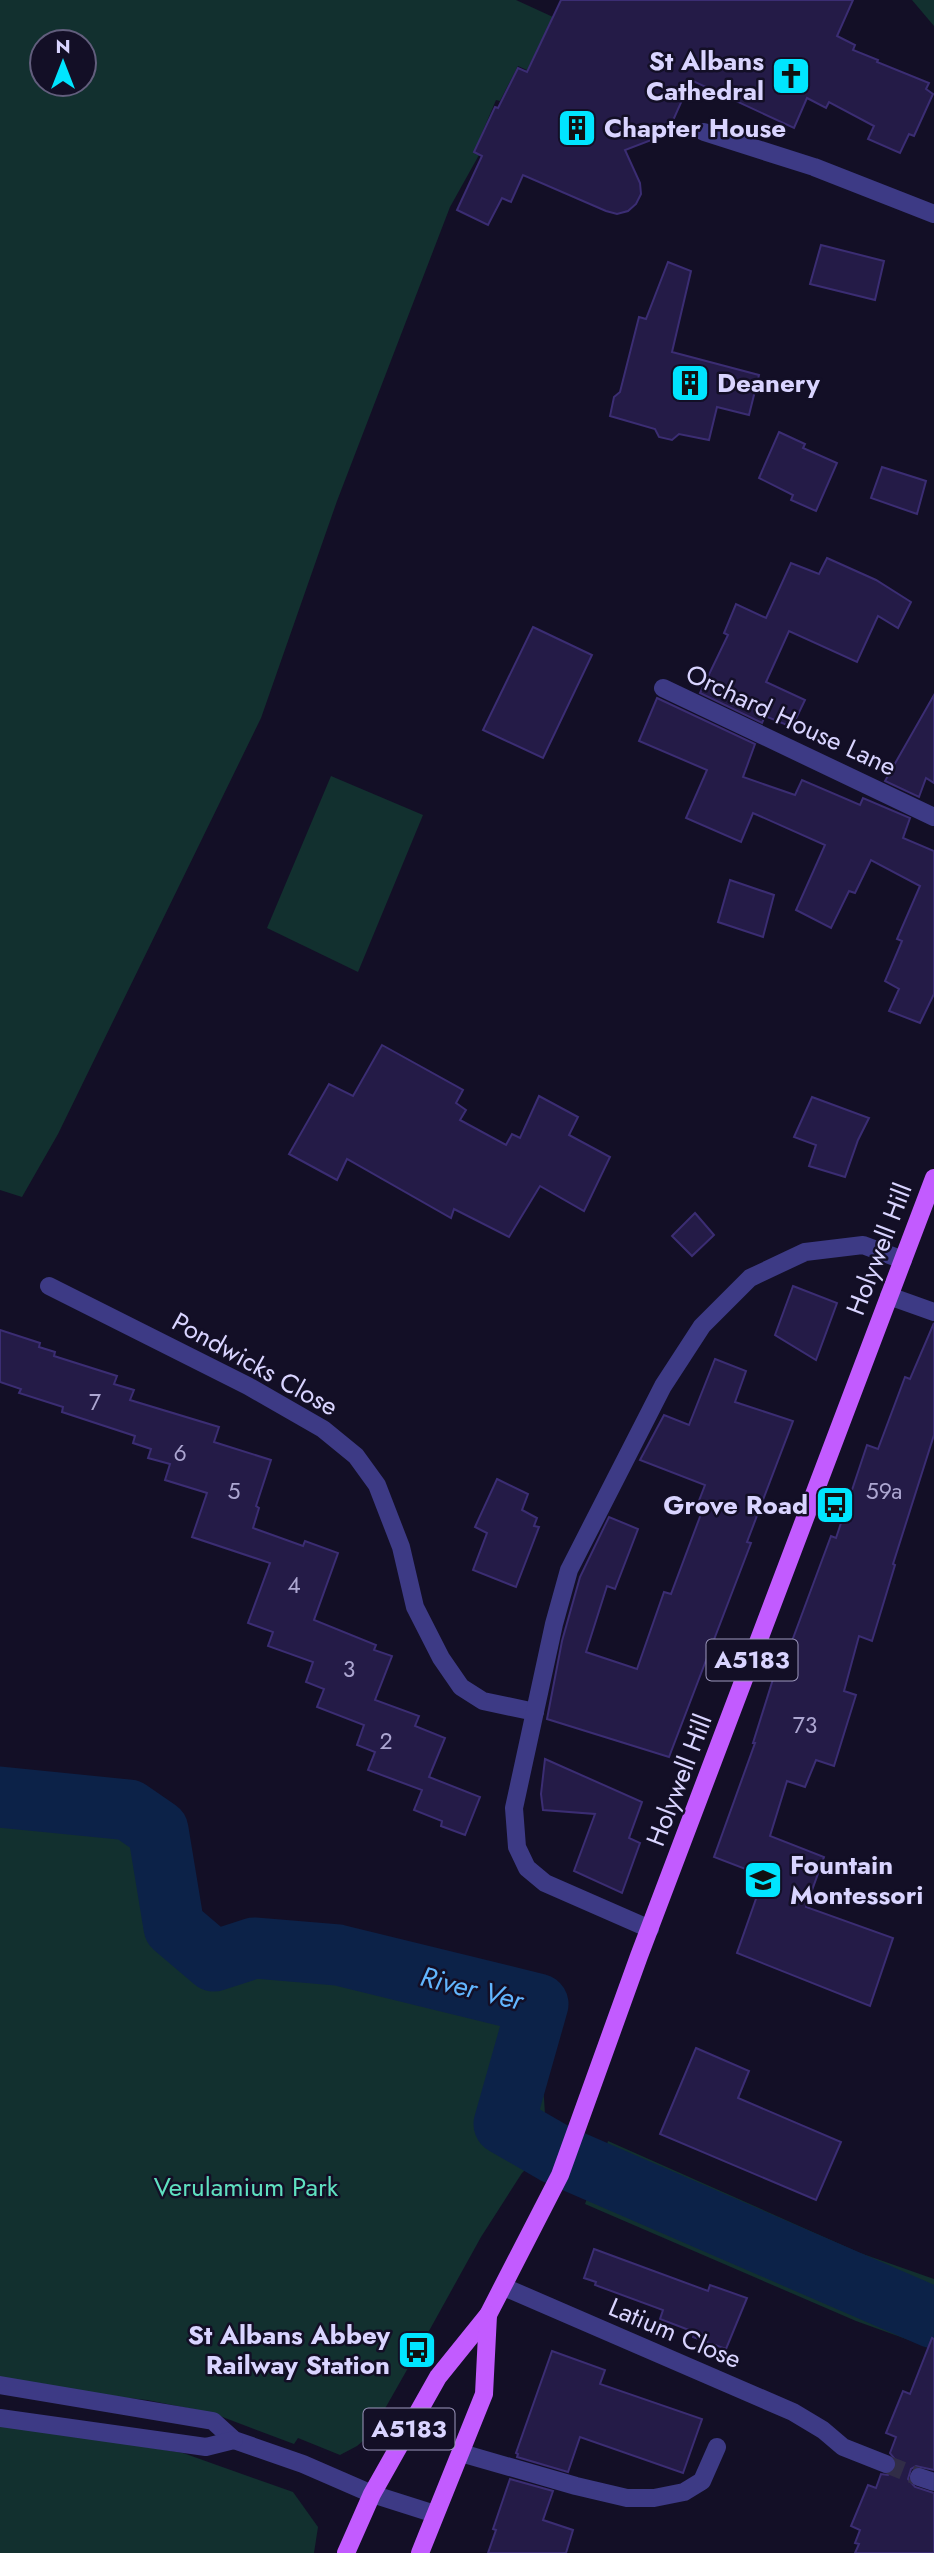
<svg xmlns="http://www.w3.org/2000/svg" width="934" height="2553" viewBox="0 0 934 2553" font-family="Jost,sans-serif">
  <rect width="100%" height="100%" fill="#130f26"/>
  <g fill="#12302f" fill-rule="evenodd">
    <path d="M0 0H516L553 17 527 70 518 66 500 101 496 100 474 152 479 155 450 207 337 501 261 718 58 1134 22 1197 0 1190ZM42 42H84V84H42Z"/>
    <path d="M912 0H934V26Z"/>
    <path d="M331 776 423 815 358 972 267 928Z"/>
    <path d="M0 1797 129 1810 158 1830 174 1927 214 1960 254 1948 338 1955 538 2004 546 2130 532 2163 522 2173 481 2237 424 2340 419 2338 407 2358 412 2361 370 2435 357 2446 340 2455 298 2438 294 2444 212 2413 147 2400 0 2385Z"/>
    <path d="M608 2141 860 2253 934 2279V2349L856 2321 585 2204Z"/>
    <path d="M0 2423 183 2453 293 2492 318 2527 314 2553H0Z"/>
  </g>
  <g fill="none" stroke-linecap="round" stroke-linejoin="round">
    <path stroke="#0c2248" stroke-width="61" d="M0 1797 129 1810 158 1830 174 1927 214 1961 254 1948 338 1955 538 2004 504 2124 556 2154 934 2318"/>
  </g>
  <g fill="#241b47" stroke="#3b2d73" stroke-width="2">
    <path d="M561 0H853L837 36 855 45 853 50 878 60 877 62 929 83 926 89 933 94 914 136 909 134 900 153 868 139 874 126 829 102 826 108 807 98 794 128 691 80 667 134 625 150 640 183 641 194 636 204 628 211 617 214 606 211 523 175 511 202 502 198 488 225 457 210 482 156 474 152 495 107 498 108 518 68 527 72Z"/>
    <path d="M821 245 884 261 875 300 810 284Z"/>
    <path d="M668 262 691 271 672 352 759 375 749 415 717 407 709 440 679 434 672 440 659 437 655 429 610 416 614 397 620 392 639 317 646 319Z"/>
    <path d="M779 432 805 444 803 448 837 463 816 511 791 500 793 495 759 478Z"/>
    <path d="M882 467 926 481 917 514 871 498Z"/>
    <path d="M827 558 876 580 911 602 898 628 878 616 857 662 789 631 766 682 805 700 792 727 765 716 762 723 700 693 728 635 724 633 736 604 766 618 791 563 819 574Z"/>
    <path d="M533 627 592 655 543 758 483 730Z"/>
    <path d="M934 695V783L926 778 919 797 885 781Z"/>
    <path d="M657 698 755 744 743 777 795 795 802 780 860 805 863 798 910 818 903 838 934 851V994L920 1023 889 1011 899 989 885 981 902 941 897 939 920 886 871 860 855 893 849 891 831 928 796 910 825 845 753 813 741 842 686 818 707 770 639 741Z"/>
    <path d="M730 880 774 895 763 937 718 922Z"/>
    <path d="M382 1045 463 1090 456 1103 466 1110 460 1120 506 1145 512 1134 520 1138 539 1096 578 1117 569 1135 610 1157 584 1211 540 1186 509 1237 454 1209 451 1218 347 1159 337 1180 289 1154 329 1084 353 1096Z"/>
    <path d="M812 1097 869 1118 858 1140 845 1177 809 1166 816 1145 794 1137Z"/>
    <path d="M695 1213 714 1235 692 1256 672 1236Z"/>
    <path d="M793 1286 837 1303 816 1360 775 1335Z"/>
    <path d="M934 1323V1435L893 1564 895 1565 872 1641 859 1636 844 1691 856 1695 834 1766 816 1760 805 1787 787 1781 770 1836 824 1857 806 1907 893 1938 870 2006 737 1953 764 1876 714 1857 755 1743H753L774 1676H779L831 1536 836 1538 867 1445 878 1449 905 1377 910 1379Z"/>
    <path d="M0 1330 40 1343 39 1347 55 1352 54 1356 117 1376 114 1384 134 1390 130 1400 219 1427 214 1442 271 1460 256 1506 259 1508 253 1528 303 1546 305 1541 338 1553 314 1620 376 1645 374 1650 392 1656 375 1700 419 1716 415 1726 445 1738 429 1777 480 1797 465 1835 441 1826 442 1821 414 1810 422 1790 368 1770 375 1752 357 1745 364 1725 317 1707 324 1689 306 1682 313 1662 268 1646 273 1632 248 1623 270 1563 192 1537 207 1493 165 1480 170 1464 148 1458 151 1449 133 1443 135 1436 62 1412 63 1407 19 1393 21 1389 0 1382Z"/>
    <path d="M715 1359 746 1371 735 1402 793 1421 747 1542 751 1543 669 1757 547 1719 562 1641 580 1577 609 1517 638 1529 615 1589 607 1586 586 1652 637 1669 664 1592 671 1594 701 1514 695 1511 705 1485 640 1460 664 1415 689 1425Z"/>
    <path d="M497 1479 528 1494 522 1510 537 1518 534 1526 539 1527 516 1587 473 1570 487 1533 475 1527Z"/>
    <path d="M545 1759 642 1802 629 1838 640 1843 622 1893 574 1871 595 1814 543 1810 541 1794Z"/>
    <path d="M696 2048 749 2071 738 2098 841 2142 816 2200 660 2134Z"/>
    <path d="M594 2249 708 2291 710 2285 747 2298 726 2349 693 2337 694 2332 660 2319 663 2310 595 2285 596 2282 584 2278Z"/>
    <path d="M932 2338 934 2339V2470L916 2466 911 2469 908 2479 915 2487 934 2493V2553H855L859 2544 855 2543 860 2530 851 2526 868 2485 876 2488 881 2474 888 2475 896 2469 897 2462 890 2453 896 2437 886 2433 903 2391 910 2394Z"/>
    <path d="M552 2351 605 2370 600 2384 702 2419 683 2473 580 2437 568 2472 517 2457 518 2454 516 2453Z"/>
    <path d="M510 2479 553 2491 543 2520 573 2530 566 2553H488L496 2530 493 2529Z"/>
  </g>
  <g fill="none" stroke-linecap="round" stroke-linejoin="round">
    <path stroke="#312d47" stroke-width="18" stroke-dasharray="18 9" stroke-linecap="butt" d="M886 2464 919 2477"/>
    <g stroke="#3d3a85" stroke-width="18">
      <path d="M704 132 814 167 934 214"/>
      <path d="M663 688 934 817"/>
      <path d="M49 1286 248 1386 323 1429 356 1456 377 1485 401 1547 415 1607 441 1658 461 1687 483 1701 535 1712"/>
      <path d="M889 1296 934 1312"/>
      <path d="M650 1929 545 1883 527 1868 517 1847 514 1808 554 1624 569 1570 663 1386 702 1326 750 1278 805 1252 863 1245 903 1260"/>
      <path d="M504 2287 793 2412 823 2430 843 2447 886 2464"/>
      <path d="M0 2385 213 2421 234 2440 303 2464 372 2494 435 2514"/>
      <path d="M0 2418 206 2447 234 2440"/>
      <path d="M461 2453 576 2486 627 2498H654L684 2492 702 2481 717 2447"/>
      <path d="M919 2477 934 2482"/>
    </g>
    <g stroke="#c25bff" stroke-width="18">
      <path d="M346 2553 372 2494 438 2377 488 2315 560 2175 639 1956 934 1178"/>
      <path d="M420 2553 484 2394 488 2315"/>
    </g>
  </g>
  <defs>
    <g id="church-square" transform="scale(2.0125)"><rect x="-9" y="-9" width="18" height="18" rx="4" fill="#00e5ff" stroke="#130f26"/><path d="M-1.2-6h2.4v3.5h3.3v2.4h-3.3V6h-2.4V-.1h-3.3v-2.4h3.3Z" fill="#111"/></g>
    <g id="building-square" transform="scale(2.0125)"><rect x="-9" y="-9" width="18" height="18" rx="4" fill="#00e5ff" stroke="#130f26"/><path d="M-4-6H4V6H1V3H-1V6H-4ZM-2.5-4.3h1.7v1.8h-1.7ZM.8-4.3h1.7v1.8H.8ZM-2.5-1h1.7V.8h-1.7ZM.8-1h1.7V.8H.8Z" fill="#111"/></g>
    <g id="bus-square" transform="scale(2.0125)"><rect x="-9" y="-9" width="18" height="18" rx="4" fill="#00e5ff" stroke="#130f26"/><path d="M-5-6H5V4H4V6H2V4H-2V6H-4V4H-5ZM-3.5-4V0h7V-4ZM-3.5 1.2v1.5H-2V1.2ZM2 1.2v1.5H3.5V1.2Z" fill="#111"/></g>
    <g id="school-square" transform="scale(2.0125)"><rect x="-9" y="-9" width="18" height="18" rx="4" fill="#00e5ff" stroke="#130f26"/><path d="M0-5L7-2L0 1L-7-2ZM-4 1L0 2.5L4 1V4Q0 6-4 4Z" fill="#111"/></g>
  </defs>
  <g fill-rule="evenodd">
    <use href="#church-square" x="791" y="76"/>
    <use href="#building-square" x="577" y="128"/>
    <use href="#building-square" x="690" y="383"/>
    <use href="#bus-square" x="835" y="1505"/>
    <use href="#school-square" x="763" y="1880"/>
    <use href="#bus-square" x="417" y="2350"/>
  </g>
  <g text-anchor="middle" stroke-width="5" stroke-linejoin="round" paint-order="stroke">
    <g font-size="23" fill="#aca6d1">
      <text x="95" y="1410">7</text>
      <text x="180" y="1461">6</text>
      <text x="234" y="1499">5</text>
      <text x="884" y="1499">59a</text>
      <text x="294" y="1593">4</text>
      <text x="349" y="1677">3</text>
      <text x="805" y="1733">73</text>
      <text x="386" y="1749">2</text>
    </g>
    <g fill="#130f26" stroke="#9e99be" stroke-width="2">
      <rect x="706.5" y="1639.5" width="91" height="41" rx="5"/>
      <rect x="363.5" y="2408.5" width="91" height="41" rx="5"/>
    </g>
    <g font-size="24" font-weight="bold" fill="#d9d4ff">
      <text x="752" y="1668">A5183</text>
      <text x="409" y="2437">A5183</text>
    </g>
    <g font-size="26" font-weight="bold" fill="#d9d4ff" stroke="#130f26" text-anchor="end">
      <text x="764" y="70">St Albans<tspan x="764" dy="30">Cathedral</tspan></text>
      <text x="604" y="137" text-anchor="start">Chapter House</text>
      <text x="717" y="392" text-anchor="start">Deanery</text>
      <text x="808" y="1514">Grove Road</text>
      <text x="790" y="1874" text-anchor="start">Fountain<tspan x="790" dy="30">Montessori</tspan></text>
      <text x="390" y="2344">St Albans Abbey<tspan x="390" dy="30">Railway Station</tspan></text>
    </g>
    <g font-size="26" fill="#d9d4ff" stroke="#130f26">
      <text transform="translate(791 720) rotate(25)" y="9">Orchard House Lane</text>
      <text transform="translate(879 1249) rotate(-69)" y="9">Holywell Hill</text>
      <text transform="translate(255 1364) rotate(29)" y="9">Pondwicks Close</text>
      <text transform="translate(679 1780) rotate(-69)" y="9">Holywell Hill</text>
      <text transform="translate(675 2333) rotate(23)" y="9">Latium Close</text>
    </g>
    <g font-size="26" fill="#5fe0c0" stroke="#130f26">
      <text x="246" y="2196">Verulamium Park</text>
    </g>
    <g font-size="28" font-style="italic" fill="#62b6ff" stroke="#130f26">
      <text transform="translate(472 1988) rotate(14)" y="10">River Ver</text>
    </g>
  </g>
  <g transform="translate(63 63)"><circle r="33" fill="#130f26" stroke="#625e7d" stroke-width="2"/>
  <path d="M0-5L12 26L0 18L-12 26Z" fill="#00e5ff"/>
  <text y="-10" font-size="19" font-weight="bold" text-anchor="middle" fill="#d9d4ff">N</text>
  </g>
</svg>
